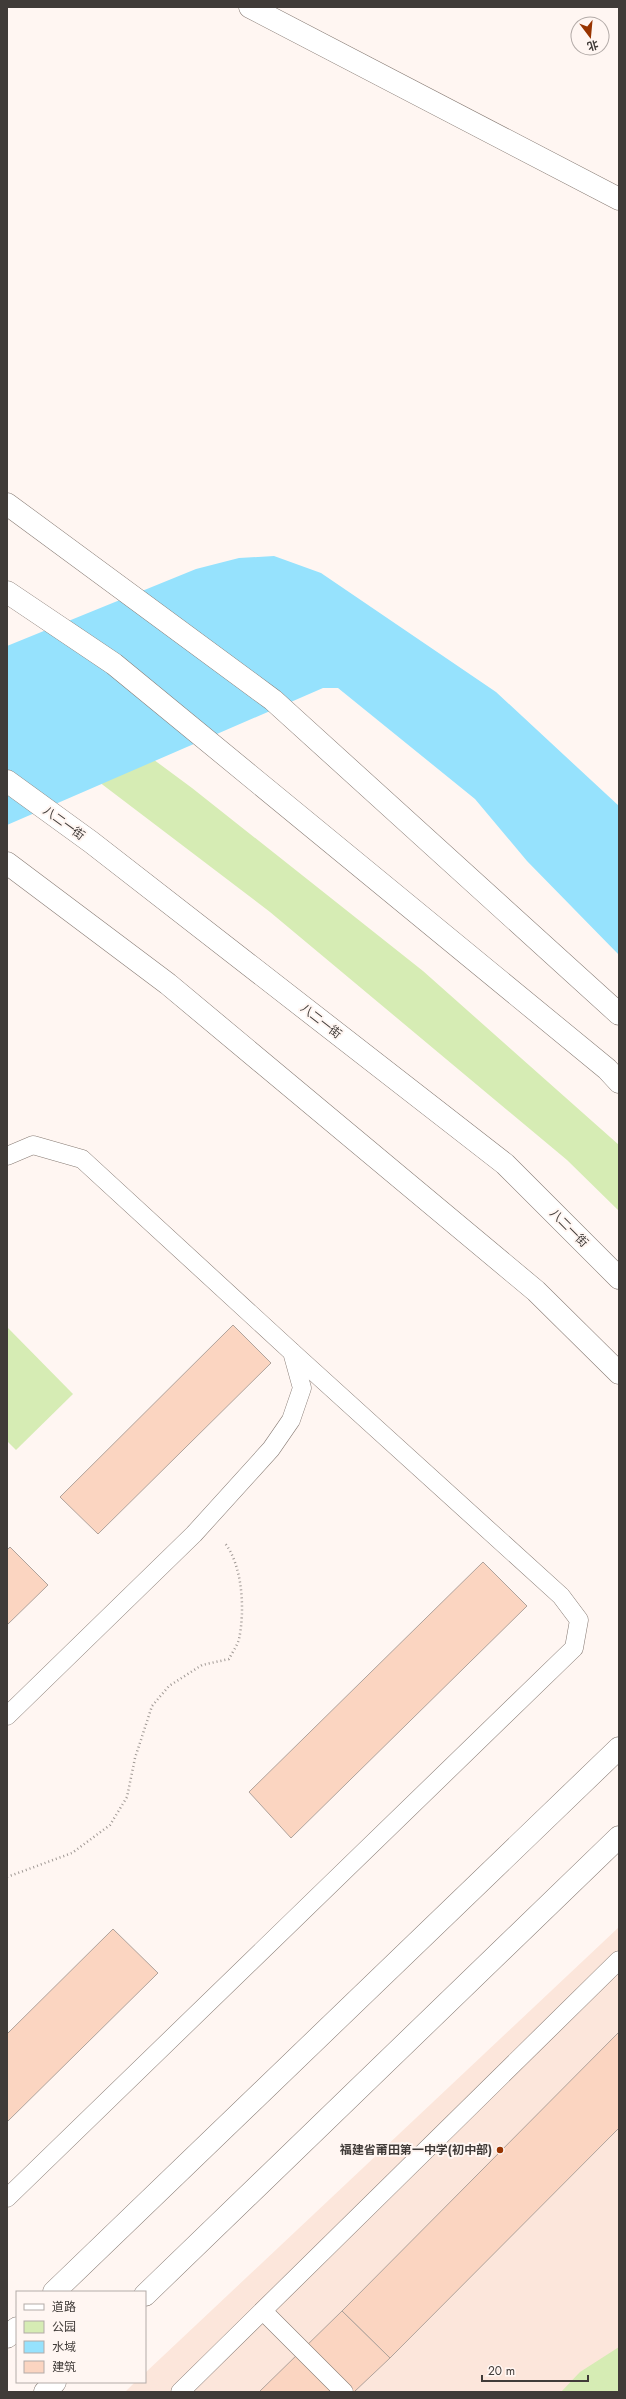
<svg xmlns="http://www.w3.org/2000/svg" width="626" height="2399" viewBox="0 0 626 2399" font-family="Jost,'Noto Sans SC',sans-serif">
  <rect width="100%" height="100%" fill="#fff6f2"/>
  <path fill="#fce6db" d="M619 1927V2392H125L135 2382H145V2373Z"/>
  <g fill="#d6ecb4">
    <path d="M7 651 192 788 423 971 619 1145V1211L567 1160 270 912 7 712Z"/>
    <path d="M7 1327 73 1394 16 1450 7 1441Z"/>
    <path d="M619 2347V2392H561L580 2372Z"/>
  </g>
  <path fill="#96e2fd" d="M274 556 321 573 496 692 619 806V955L527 861 475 799 338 688H323L7 825V646L196 569 239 558Z"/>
  <g fill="#fbd5c1" stroke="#afa29b">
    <path d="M233 1325 271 1363 98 1534 60 1497Z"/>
    <path d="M10 1547 48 1585 7 1625V1550Z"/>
    <path d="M483 1562 527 1606 291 1838 249 1792Z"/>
    <path d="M113 1929 158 1973 7 2122V2034Z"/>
    <path d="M619 2032V2128L390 2358 342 2311Z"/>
    <path d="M342 2311 390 2358 354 2392H259Z"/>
  </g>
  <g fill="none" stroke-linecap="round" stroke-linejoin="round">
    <g stroke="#877b74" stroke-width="19">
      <g id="service">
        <path d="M7 1156 33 1145 82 1159 292 1352 302 1388 291 1420 271 1449 194 1534 7 1716"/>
        <path d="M7 2198 574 1648 579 1620 561 1596 292 1352"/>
        <path d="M263 2311 344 2392"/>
        <path d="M180 2392 619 1960"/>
      </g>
    </g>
    <g stroke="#877b74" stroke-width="23">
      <g id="minor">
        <path d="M7 504 273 700 619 1014"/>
        <path d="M7 863 168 984 536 1291 619 1373"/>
      </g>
    </g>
    <g stroke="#877b74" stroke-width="23">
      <g id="tertiary">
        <path d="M250 7 619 199"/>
        <path d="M54 2292 619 1748"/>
        <path d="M145 2295 619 1837"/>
        <path d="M7 2337 17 2328"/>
        <path d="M45 2392 55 2382"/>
      </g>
    </g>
    <g stroke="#877b74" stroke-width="23">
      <g id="primary">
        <path d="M7 592 114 664 607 1069 619 1082"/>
        <path d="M7 781 91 842 505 1164 619 1278"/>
      </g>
    </g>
    <path stroke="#a09995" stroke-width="2.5" stroke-dasharray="1 3" stroke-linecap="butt" d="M7 1877 72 1853 110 1825 127 1797 135 1758 152 1706 169 1686 202 1665 229 1659C232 1653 237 1646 239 1639 245 1611 243 1565 224 1542"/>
    <use href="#service" stroke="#fff" stroke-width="18"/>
    <use href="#minor" stroke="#fff" stroke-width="22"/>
    <use href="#tertiary" stroke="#fff" stroke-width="22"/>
    <use href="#primary" stroke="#fff" stroke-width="22"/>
  </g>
  <circle fill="#983400" stroke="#fff6f2" stroke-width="1.5" cx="500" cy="2150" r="4"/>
  <g text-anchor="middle" stroke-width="4" stroke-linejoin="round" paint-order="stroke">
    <g font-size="12" fill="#403b38" stroke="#fff6f2">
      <text transform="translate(64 823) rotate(36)" y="4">八二一街</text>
      <text transform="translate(321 1021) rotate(38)" y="4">八二一街</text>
      <text transform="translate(569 1228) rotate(45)" y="4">八二一街</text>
    </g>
    <g font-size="12" font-weight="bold" fill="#403b38" stroke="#fff6f2" text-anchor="end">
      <text x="492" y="2154">福建省莆田第一中学(初中部)</text>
    </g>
  </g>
  <rect width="626" height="2399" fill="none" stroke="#403b38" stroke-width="16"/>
  <rect x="16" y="2291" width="130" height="92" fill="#fff6f2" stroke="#b3aba8"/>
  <rect x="24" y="2304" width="20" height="6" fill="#ffffff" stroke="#b3aba8"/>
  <text x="52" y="2311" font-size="12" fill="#403b38">道路</text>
  <rect x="24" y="2321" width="20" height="12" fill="#d6ecb4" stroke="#b3aba8"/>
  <text x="52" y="2331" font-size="12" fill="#403b38">公园</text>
  <rect x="24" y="2341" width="20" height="12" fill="#96e2fd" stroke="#b3aba8"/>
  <text x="52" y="2351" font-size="12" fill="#403b38">水域</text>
  <rect x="24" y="2361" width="20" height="12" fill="#fbd5c1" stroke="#b3aba8"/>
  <text x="52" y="2371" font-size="12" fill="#403b38">建筑</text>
  <g transform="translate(590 36) rotate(164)"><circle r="19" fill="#fff6f2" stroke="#b3aba8"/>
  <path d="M0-3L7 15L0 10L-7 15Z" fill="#983400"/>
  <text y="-6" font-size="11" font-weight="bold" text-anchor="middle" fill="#403b38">北</text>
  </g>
  <path d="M482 2375v6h106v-6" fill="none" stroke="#403b38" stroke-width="2"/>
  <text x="488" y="2375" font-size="12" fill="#403b38" stroke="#fff6f2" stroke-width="3" paint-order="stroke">20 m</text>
</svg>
